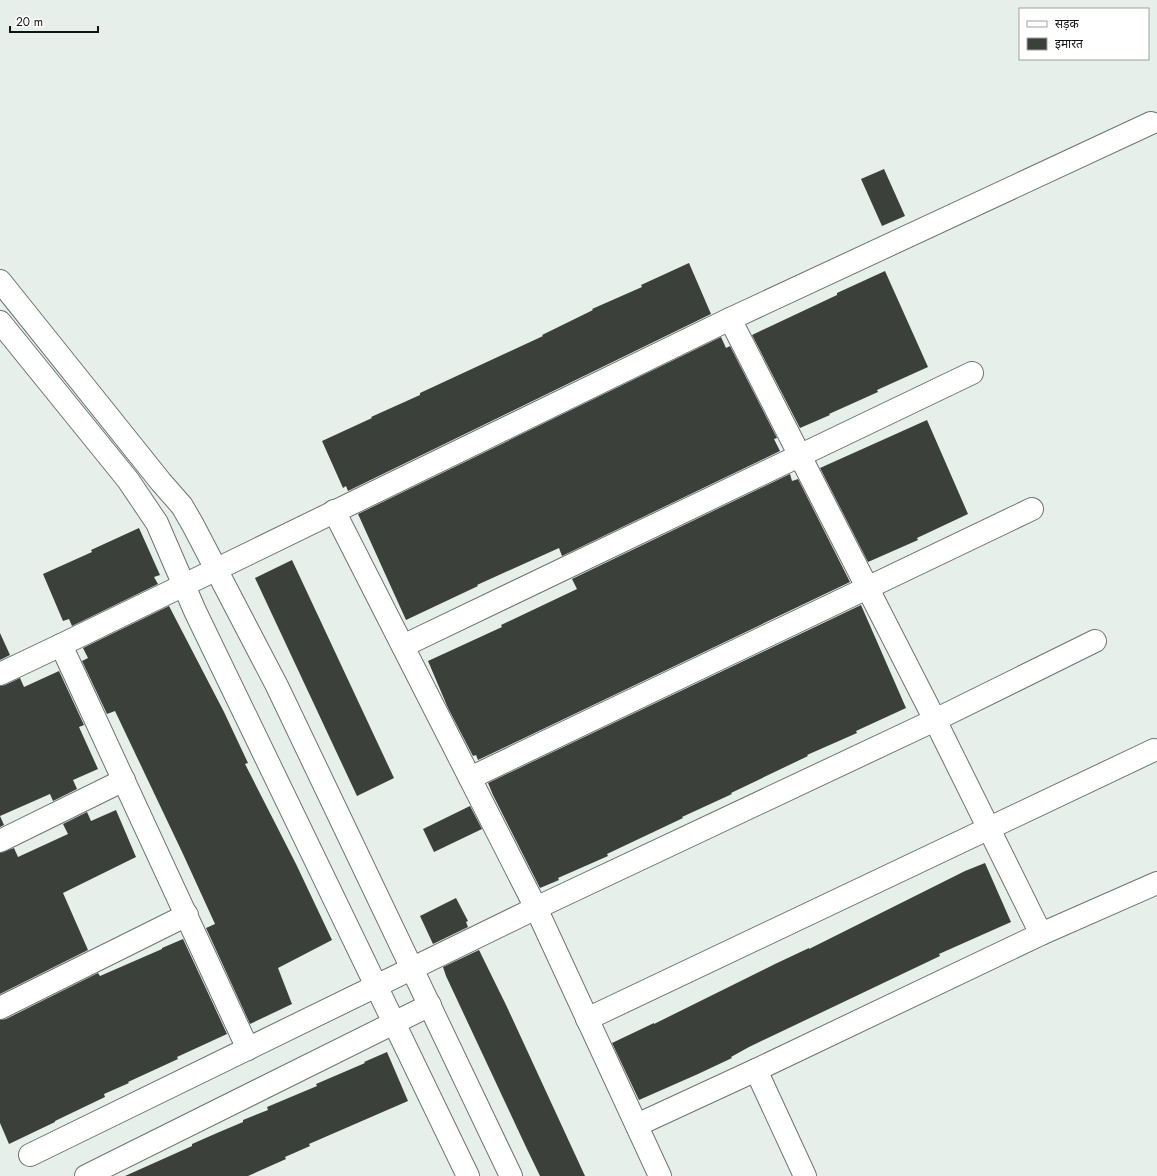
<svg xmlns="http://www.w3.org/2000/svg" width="1157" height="1176" viewBox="0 0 1157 1176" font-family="Jost,'Noto Sans Devanagari',sans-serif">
  <rect width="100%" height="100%" fill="#e6efea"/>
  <g fill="#3c403a">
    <path d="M884 169 905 216 882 226 861 179Z"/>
    <path d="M689 263 711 314 348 491 346 486 343 488 322 441 372 418 371 417 420 395V393L543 336 542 335 593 310 592 309 642 287 641 285Z"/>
    <path d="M885 271 928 367 877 390 878 392 829 414 830 415 800 428 752 335 837 295V293Z"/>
    <path d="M721 337 726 348 730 346 777 438 774 439 780 451 562 556 559 548 477 585 478 586 406 620 358 514Z"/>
    <path d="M927 420 968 514 917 538 918 540 868 562 820 468Z"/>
    <path d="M790 474 792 481 798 479 850 582 478 760 476 755 473 756 448 708 428 661 502 627 501 625 577 589 572 579Z"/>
    <path d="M139 528 160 575 154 577 158 584 72 626 69 619 63 621 43 574 92 552 91 550Z"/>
    <path d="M292 560 394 778 357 796 255 578Z"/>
    <path d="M861 605 906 708 856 731 857 733 807 755 808 756 731 793 732 794 682 817 683 818 607 854 608 856 558 878 559 880 540 888 493 795 488 783Z"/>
    <path d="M169 606 224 712 248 763 245 764 296 864 332 940 278 968 292 1004 250 1024 206 928 215 924 183 854 115 711 107 714 82 661 88 658 83 648Z"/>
    <path d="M0 633 10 655 0 660Z"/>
    <path d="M59 671 84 725 79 727 98 769 73 780 77 789 53 801 50 794 0 816 4 825 0 827V686L5 685 20 678 24 687Z"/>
    <path d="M470 806 482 829 434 852 423 829Z"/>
    <path d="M116 810 136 857 63 893 88 950 0 994V853L14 848 18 857 68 834 63 824 87 812 91 821Z"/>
    <path d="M985 863 1011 922 939 954 940 956 749 1047 731 1057 732 1058 698 1074 639 1100 612 1043 654 1023V1024L775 964 809 948V949L965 871Z"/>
    <path d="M456 898 468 921 466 922 468 927 433 944 420 916Z"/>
    <path d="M183 939 227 1034 177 1057 178 1059 128 1082 129 1083 104 1094 105 1097 55 1121V1122L9 1144 0 1123V1020L6 1019 98 973 100 976 162 949V948Z"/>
    <path d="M479 950 507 1007 585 1176H540L526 1147 446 976 443 967Z"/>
    <path d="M387 1052 408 1101 309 1144 310 1146 285 1157 286 1159 248 1176H125L192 1146V1144L217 1133 243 1122V1120L268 1110 267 1107 317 1086 316 1084 365 1063 364 1062Z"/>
  </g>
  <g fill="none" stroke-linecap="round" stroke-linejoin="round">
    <g stroke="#6d7470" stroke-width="24">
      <g id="street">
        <path d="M0 281 161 482 182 506 193 525 277 686 511 1176"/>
        <path d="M730 319 935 720 1041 934"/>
        <path d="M0 322 128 480 157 523 195 611 468 1176"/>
        <path d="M334 511 536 908 660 1176"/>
        <path d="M61 645 248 1049"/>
        <path d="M403 646 972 373"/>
        <path d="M0 674 61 645 730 319 1151 123"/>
        <path d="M470 778 1032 509"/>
        <path d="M0 841 124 780"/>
        <path d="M0 1008 187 915"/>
        <path d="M587 1019 1154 750"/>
        <path d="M756 1070 805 1176"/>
        <path d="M637 1125 756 1070 1041 934 1157 883"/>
        <path d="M30 1155 536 908 935 720 1095 641"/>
        <path d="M86 1176 430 1005"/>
      </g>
    </g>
    <use href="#street" stroke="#fff" stroke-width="22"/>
  </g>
  <rect x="1019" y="8" width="130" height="52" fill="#ffffff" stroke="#9fa1a0"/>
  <rect x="1027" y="21" width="20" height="6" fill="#ffffff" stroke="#9fa1a0"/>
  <text x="1055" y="28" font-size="12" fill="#101311">सड़क</text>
  <rect x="1027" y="38" width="20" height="12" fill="#3c403a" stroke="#9fa1a0"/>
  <text x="1055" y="48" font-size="12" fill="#101311">इमारत</text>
  <path d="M10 26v6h88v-6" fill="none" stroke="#101311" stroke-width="2"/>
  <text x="16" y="26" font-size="12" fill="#101311" stroke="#ffffff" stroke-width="3" paint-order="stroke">20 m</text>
</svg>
